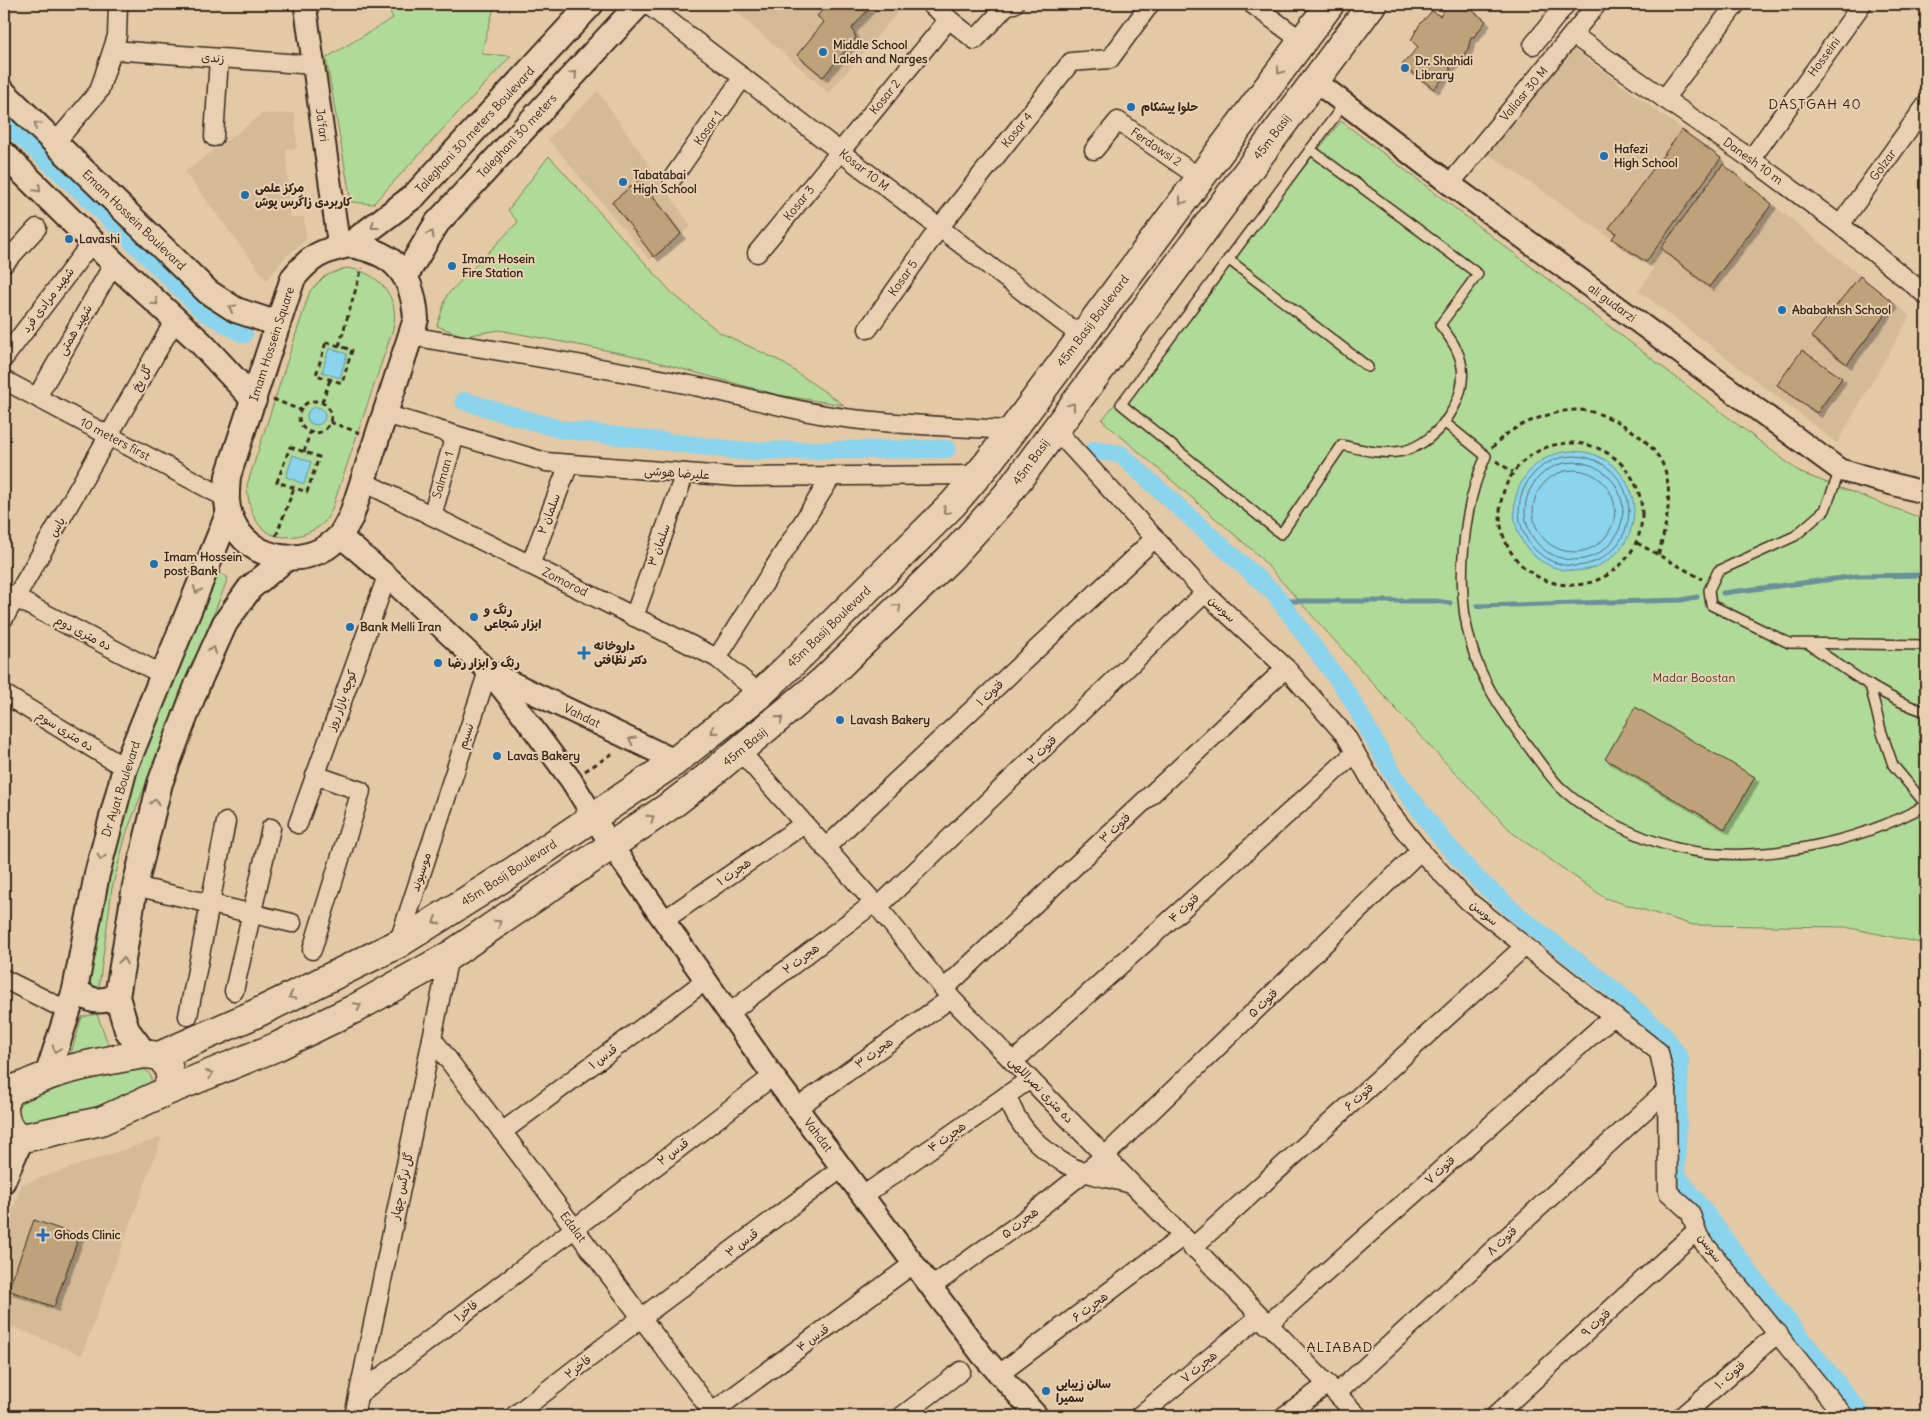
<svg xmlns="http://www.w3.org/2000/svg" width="1930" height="1420" viewBox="0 0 1930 1420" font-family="Delius,'Playpen Sans Arabic',sans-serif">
  <defs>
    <filter id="shadow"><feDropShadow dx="4.5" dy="4.5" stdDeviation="0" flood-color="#0004"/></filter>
  </defs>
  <rect width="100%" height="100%" fill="#e3c9a6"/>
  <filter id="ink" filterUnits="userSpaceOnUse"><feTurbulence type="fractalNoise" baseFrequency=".02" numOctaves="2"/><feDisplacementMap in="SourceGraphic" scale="10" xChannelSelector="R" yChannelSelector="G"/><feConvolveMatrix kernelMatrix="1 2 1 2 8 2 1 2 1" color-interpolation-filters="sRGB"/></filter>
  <g filter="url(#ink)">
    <g fill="#d5ba97">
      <path d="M742 4H902L904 5 829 93 735 11Z"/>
      <path d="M1570 47 1721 158 1646 262 1487 153Z"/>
      <path d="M598 91 691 226 650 260 548 139Z"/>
      <path d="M295 113 297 148 286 149 290 217H304L306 240 284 258 267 281 185 172 262 114Z"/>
      <path d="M1723 164 1910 316 1837 443 1639 291 1653 270 1650 263Z"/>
      <path d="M162 1137 82 1355 4 1323V1232L22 1184Z"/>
    </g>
    <g fill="#b0da97" stroke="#76825a">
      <path d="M386 4H495L481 54 511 56 373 204 351 202 326 58 393 18Z"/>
      <path d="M1341 121 1801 473 1926 520V944L1845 927 1693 925 1605 898 1514 834 1421 737 1258 555 1102 420Z"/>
      <path d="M549 156 672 293 719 332 780 361 844 405 778 395 631 355 499 330 464 336 437 326 447 295 518 222 508 210Z"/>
      <path d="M346 268C378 271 401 297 393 329L332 509C329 514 326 522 321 525 305 538 275 543 260 526 250 514 248 500 247 485L310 291 325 276Z"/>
      <path d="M215 570 228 578 127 831 112 888 99 987 86 985 116 827Z"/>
      <path d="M97 1014 111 1052 69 1060 82 1017Z"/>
      <path d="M139 1068C152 1071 154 1079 148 1090L98 1107 28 1125 20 1122 16 1109 19 1103 88 1077Z"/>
    </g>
    <g fill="#8bd4ed" stroke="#6b909a">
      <path d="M329 348 347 354 340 378 322 372Z"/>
      <circle cx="316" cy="416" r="9"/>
      <circle cx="1574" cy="511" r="60"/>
      <path d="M293 455 311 462 304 484 286 477Z"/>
    </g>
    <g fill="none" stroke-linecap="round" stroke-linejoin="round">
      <g stroke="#5b6e71" stroke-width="1">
        <circle cx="1574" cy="511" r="55"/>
        <circle cx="1574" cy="511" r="49"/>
        <circle cx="1574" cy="511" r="41"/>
      </g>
      <g stroke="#6b909a" stroke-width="5">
        <path d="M1723 593 1858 576 1926 575"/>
        <path d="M1280 601H1435L1450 603"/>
        <path d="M1477 606 1681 600 1697 597"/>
      </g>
      <g stroke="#8bd4ed" stroke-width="18">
        <path d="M4 121 84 194 204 312 244 334"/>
        <path d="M464 401 559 429 743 451 947 449"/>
        <path d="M1094 450 1120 454 1275 594 1349 695 1394 776 1441 838 1476 878 1524 920 1614 990 1663 1034 1680 1058 1676 1174 1753 1277 1863 1416"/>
      </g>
    </g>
    <g fill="#bda27a" stroke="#3b2a1e" filter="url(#shadow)">
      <path d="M828 4H873L852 28 856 38 823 77 797 55 824 22 817 16Z"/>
      <path d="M1448 4H1464L1486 21 1474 37H1471L1468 49 1460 60 1449 68 1451 69 1434 89 1402 65 1418 47 1411 40 1420 24 1432 11 1440 16Z"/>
      <path d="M1682 130 1721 158 1646 262 1612 239 1616 233 1609 228Z"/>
      <path d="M1723 164 1772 204 1709 287 1661 248Z"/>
      <path d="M640 179 681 234 654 257 612 202Z"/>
      <path d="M1860 276 1894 303 1847 364 1811 337Z"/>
      <path d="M1802 350 1842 378 1817 413 1777 385Z"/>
      <path d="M1635 707 1755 777 1725 829 1605 759Z"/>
      <path d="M34 1220 79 1236 54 1307 8 1290Z"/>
    </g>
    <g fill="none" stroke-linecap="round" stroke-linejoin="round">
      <g stroke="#3b2a1e" stroke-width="12">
        <g id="service">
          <path d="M1310 149 1478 274 1440 325C1449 336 1458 348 1461 362 1470 397 1438 443 1403 451 1381 455 1363 450 1342 445L1281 534 1121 404 1344 104"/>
          <path d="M1228 259 1368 367"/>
          <path d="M1444 422 1486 456C1462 507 1455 590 1471 644 1482 684 1506 716 1530 749 1540 762 1549 776 1561 788 1588 814 1640 839 1677 848 1754 866 1858 843 1926 805"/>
          <path d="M1840 470 1825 510 1795 536 1718 571 1709 590 1711 605 1789 643 1926 645"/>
          <path d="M1809 644C1846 670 1883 698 1926 712"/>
          <path d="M1870 685 1881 730 1893 765 1926 805"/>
        </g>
      </g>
      <g stroke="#3b2a1e" stroke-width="21">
        <g id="minor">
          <path d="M647 4 1081 336"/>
          <path d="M930 4 975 40 1007 5 1014 4"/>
          <path d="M1252 4 1302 41"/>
          <path d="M1573 35 1751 159 1840 225 1926 295"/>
          <path d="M1533 45 1566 4"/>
          <path d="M113 50 314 65"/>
          <path d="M1664 99 1736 4"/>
          <path d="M214 137 219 58"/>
          <path d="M55 143 99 91 117 36 118 4"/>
          <path d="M1094 150 1118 121 1200 178"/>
          <path d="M1751 159 1862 4"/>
          <path d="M672 179 743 77"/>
          <path d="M1450 184 1597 4"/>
          <path d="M1840 225 1926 105"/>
          <path d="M757 253 949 19"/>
          <path d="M4 264 37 228"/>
          <path d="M868 329 939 228 1071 62 1110 59 1150 4"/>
          <path d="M410 336C508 353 607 367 704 388 751 398 797 412 845 418 900 425 955 427 1011 430"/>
          <path d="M4 358 92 242"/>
          <path d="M4 380 226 498"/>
          <path d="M37 397 114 263"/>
          <path d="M385 414 546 462 737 477 977 475"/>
          <path d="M1055 429 1205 593 1286 668 1346 736 1386 807 1425 856 1468 901 1659 1052 1667 1090 1668 1192 1690 1212 1699 1237 1844 1416"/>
          <path d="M362 481 717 658 760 694"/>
          <path d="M432 516 455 435"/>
          <path d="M530 565 569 464"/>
          <path d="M4 592 163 675"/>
          <path d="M634 617 685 473"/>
          <path d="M4 618 175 320"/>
          <path d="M717 658 832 476"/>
          <path d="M4 694 125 768"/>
          <path d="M740 751 878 907 951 998 1358 1416"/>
          <path d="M298 824 387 576"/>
          <path d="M825 848 1155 538"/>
          <path d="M135 886 292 923"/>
          <path d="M878 907 1205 593"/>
          <path d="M664 920 804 824"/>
          <path d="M398 944 488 671"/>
          <path d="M312 950 361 791 315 775"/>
          <path d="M4 979 68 1011"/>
          <path d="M945 988 1286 668"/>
          <path d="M234 991 271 828"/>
          <path d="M728 1014 874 903"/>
          <path d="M188 1016 226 822"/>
          <path d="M432 1038 715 1416"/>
          <path d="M1013 1062 1355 753"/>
          <path d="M1007 1095C1017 1130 1052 1162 1087 1173 1101 1177 1117 1180 1131 1184"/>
          <path d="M797 1108 951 998"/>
          <path d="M502 1132 705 981"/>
          <path d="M864 1195 1030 1079"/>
          <path d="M1192 1248 1525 946"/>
          <path d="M931 1287 1019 1224 1105 1156 1421 850"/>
          <path d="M1267 1325 1613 1016"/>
          <path d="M998 1375 1182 1237"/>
          <path d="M1337 1393 1667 1090"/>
          <path d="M359 1394 773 1076"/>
          <path d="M354 1416 449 956"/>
          <path d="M514 1416 641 1318 842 1168"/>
          <path d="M707 1416 913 1264"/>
          <path d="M902 1416 961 1371"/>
          <path d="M1139 1416 1259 1317"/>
          <path d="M1284 1416 1328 1384"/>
          <path d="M1495 1416 1696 1231"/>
          <path d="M1682 1416 1778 1333"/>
        </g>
      </g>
      <g stroke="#3b2a1e" stroke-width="25">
        <g id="tertiary">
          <path d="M305 4 339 247"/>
          <path d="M1314 80 1450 184 1840 470 1926 493"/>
          <path d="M340 536 387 576 488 671 520 711 571 780 611 845 773 1076 982 1355 1037 1416"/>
          <path d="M492 673 676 761"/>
          <path d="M4 1182 23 1138"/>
        </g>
      </g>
      <g stroke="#3b2a1e" stroke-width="28">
        <g id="secondary">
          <path d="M4 93 208 292 236 310 278 324"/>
          <path d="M4 154 114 263 201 343 254 400"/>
          <path d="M349 245C394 252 413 273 416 319L351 517C347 523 344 531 339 537 308 570 248 563 231 518 225 504 227 491 228 476L293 278C311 256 321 251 349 245Z"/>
          <path d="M349 245 414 196 591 4"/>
          <path d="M406 275 437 223 639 4"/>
          <path d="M75 990C92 1002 97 1003 117 997"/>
          <path d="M145 1054 127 1030 117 997 135 886 160 783 198 683 225 623 250 588 287 558"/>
          <path d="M47 1076 75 990 97 874 125 768 229 512"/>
        </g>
      </g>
      <g stroke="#3b2a1e" stroke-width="31">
        <g id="primary">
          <path d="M145 1054 159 1056 168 1066 171 1080 165 1092 101 1121 23 1138C12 1133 7 1128 5 1116 3 1108 4 1096 11 1091 16 1087 24 1086 29 1083 67 1067 105 1061 145 1054Z"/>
          <path d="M159 1056 255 1014 398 944 515 870 673 763 760 694 802 654 953 504 987 464 1330 4"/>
          <path d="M165 1092 276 1047 354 1009 449 956 674 803 705 779 823 681 950 558 1006 496 1372 4"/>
        </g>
      </g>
      <g stroke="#3b2a1e" stroke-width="3" stroke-dasharray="5 4" stroke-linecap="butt">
        <path d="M326 342 352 350 342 383 316 375Z"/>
        <path d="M339 346 362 268"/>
        <path d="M273 399 300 410"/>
        <circle cx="315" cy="417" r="16"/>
        <path d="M322 402 330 380"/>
        <path d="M330 422 360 433"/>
        <circle cx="1571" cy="514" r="71"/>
        <path d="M290 447 319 457 307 492 277 482Z"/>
        <path d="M1492 448C1502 435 1518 426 1533 420 1547 415 1562 410 1577 410 1604 410 1643 433 1658 456 1677 483 1666 527 1658 556"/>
        <path d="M304 452 310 432"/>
        <path d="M1496 461 1513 472"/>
        <path d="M276 536 294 488"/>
        <path d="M1637 543 1702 579"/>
        <path d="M585 771 615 752"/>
      </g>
      <use href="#service" stroke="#e9d0b1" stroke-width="9"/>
      <use href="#minor" stroke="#e9d0b1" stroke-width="18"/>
      <use href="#tertiary" stroke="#e9d0b1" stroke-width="21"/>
      <use href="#secondary" stroke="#e9d0b1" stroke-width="24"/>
      <use href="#primary" stroke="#e9d0b1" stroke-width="28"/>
    </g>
    <defs><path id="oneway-chevron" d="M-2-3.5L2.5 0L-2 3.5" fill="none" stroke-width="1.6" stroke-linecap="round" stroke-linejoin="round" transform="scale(1.25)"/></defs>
    <g stroke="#927d68">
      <use href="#oneway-chevron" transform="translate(1280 71) rotate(127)"/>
      <use href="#oneway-chevron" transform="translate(574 74) rotate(-47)"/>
      <use href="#oneway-chevron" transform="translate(37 125) rotate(-136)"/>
      <use href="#oneway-chevron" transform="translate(38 189) rotate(45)"/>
      <use href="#oneway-chevron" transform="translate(1182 201) rotate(127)"/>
      <use href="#oneway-chevron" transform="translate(374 226) rotate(143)"/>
      <use href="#oneway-chevron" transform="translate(431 234) rotate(-59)"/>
      <use href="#oneway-chevron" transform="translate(155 302) rotate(43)"/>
      <use href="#oneway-chevron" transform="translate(232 308) rotate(-151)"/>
      <use href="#oneway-chevron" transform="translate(1072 406) rotate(-53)"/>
      <use href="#oneway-chevron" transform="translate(946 511) rotate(135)"/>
      <use href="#oneway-chevron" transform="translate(197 590) rotate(112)"/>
      <use href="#oneway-chevron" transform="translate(898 607) rotate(-44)"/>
      <use href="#oneway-chevron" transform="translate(213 650) rotate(-66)"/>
      <use href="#oneway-chevron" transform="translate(780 719) rotate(-39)"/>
      <use href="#oneway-chevron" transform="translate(714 731) rotate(141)"/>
      <use href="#oneway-chevron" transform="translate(632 740) rotate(-154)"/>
      <use href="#oneway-chevron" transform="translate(155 802) rotate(-76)"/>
      <use href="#oneway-chevron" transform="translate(651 818) rotate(-34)"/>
      <use href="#oneway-chevron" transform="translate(101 857) rotate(103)"/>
      <use href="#oneway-chevron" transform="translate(436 921) rotate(149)"/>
      <use href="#oneway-chevron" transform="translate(498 923) rotate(-34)"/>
      <use href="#oneway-chevron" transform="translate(123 961) rotate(-81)"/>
      <use href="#oneway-chevron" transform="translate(292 996) rotate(154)"/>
      <use href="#oneway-chevron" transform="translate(358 1006) rotate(-28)"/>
      <use href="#oneway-chevron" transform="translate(56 1049) rotate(108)"/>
      <use href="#oneway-chevron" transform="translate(210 1074) rotate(-22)"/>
    </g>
  </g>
  <g fill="#1f6fb2" stroke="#e9d0b1" stroke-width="2">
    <circle cx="823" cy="52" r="5"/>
    <circle cx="1405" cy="68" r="5"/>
    <circle cx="1131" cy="107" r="5"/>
    <circle cx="1604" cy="156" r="5"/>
    <circle cx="623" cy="182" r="5"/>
    <circle cx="245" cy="195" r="5"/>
    <circle cx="69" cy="239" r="5"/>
    <circle cx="452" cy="266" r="5"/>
    <circle cx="1782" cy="310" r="5"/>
    <circle cx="154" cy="564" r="5"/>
    <circle cx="474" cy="617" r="5"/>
    <circle cx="350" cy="627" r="5"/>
    <path d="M581.5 645.5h5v5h5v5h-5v5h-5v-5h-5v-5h5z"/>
    <circle cx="438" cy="663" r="5"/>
    <circle cx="840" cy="720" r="5"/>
    <circle cx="497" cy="756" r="5"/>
    <path d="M40.5 1227.5h5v5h5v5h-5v5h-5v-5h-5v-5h5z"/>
    <circle cx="1046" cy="1391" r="5"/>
  </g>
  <g text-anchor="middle" stroke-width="4" stroke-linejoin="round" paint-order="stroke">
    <g font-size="12" font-weight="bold" fill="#3b2a1e" stroke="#e9d0b1" text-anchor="start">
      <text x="833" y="49">Middle School<tspan x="833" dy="14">Laleh and Narges</tspan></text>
      <text x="1415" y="65">Dr. Shahidi<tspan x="1415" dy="14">Library</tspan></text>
      <text x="1141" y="111">حلوا پیشکام</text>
      <text x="1614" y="153">Hafezi<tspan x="1614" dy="14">High School</tspan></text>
      <text x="633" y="179">Tabatabai<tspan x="633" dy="14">High School</tspan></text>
      <text x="255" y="192">مرکز علمی<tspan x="255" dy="14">کاربردی زاگرس پوش</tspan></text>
      <text x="79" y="243">Lavashi</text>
      <text x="462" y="263">Imam Hosein<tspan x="462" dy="14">Fire Station</tspan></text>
      <text x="1792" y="314">Ababakhsh School</text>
      <text x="164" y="561">Imam Hossein<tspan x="164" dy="14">post Bank</tspan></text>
      <text x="484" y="614">رنگ و<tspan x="484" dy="14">ابزار شجاعی</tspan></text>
      <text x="360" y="631">Bank Melli Iran</text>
      <text x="594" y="650">داروخانه<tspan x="594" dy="14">دکتر نظافتی</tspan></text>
      <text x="448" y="667">رنگ و ابزار رضا</text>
      <text x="850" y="724">Lavash Bakery</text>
      <text x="507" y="760">Lavas Bakery</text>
      <text x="54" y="1239">Ghods Clinic</text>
      <text x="1056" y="1388">سالن زیبایی<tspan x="1056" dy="14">سمیرا</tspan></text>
    </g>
    <g font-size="12" fill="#3b2a1e" stroke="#e9d0b1">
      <text transform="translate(1824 57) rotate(-54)" y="4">Hosseini</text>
      <text transform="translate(213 58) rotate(4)" y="4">زندی</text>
      <text transform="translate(1524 94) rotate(-50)" y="4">Valiasr 30 M</text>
      <text transform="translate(885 97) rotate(-51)" y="4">Kosar 2</text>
      <text transform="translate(322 125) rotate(82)" y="4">Ja'fari</text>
      <text transform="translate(708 128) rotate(-55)" y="4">Kosar 1</text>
      <text transform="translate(475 130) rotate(-47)" y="4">Taleghani 30 meters Boulevard</text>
      <text transform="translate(1017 130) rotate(-51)" y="4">Kosar 4</text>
      <text transform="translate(517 136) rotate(-47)" y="4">Taleghani 30 meters</text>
      <text transform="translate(1272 137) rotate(-53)" y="4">45m Basij</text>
      <text transform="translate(1156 147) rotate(34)" y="4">Ferdowsi 2</text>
      <text transform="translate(1753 161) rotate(36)" y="4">Danesh 10 m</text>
      <text transform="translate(1883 165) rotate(-54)" y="4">Golzar</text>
      <text transform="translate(864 170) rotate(38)" y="4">Kosar 10 M</text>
      <text transform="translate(799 203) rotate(-51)" y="4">Kosar 3</text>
      <text transform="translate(134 220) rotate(44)" y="4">Emam Hossein Boulevard</text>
      <text transform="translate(903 278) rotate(-55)" y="4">Kosar 5</text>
      <text transform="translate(48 300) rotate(-53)" y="4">شهید مرادی فرد</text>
      <text transform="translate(1612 303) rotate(36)" y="4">ali gudarzi</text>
      <text transform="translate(1093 321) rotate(-53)" y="4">45m Basij Boulevard</text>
      <text transform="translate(75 330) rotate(-60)" y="4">شهید همتی</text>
      <text transform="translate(272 344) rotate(-72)" y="4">Imam Hossein Square</text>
      <text transform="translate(142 378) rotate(-61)" y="4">گل یخ</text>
      <text transform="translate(115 439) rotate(28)" y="4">10 meters first</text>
      <text transform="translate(1031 462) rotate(-54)" y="4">45m Basij</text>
      <text transform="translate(677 473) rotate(4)" y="4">علیرضا هوشی</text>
      <text transform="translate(443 475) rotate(-74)" y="4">Salman 1</text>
      <text transform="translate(549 514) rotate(-69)" y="4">سلمان ۲</text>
      <text transform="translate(57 527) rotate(-59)" y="4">یاس</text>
      <text transform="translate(659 545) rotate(-70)" y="4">سلمان ۳</text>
      <text transform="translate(565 582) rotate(27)" y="4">Zomorod</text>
      <text transform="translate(1222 609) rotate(43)" y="4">سوسن</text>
      <text transform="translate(829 627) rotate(-44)" y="4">45m Basij Boulevard</text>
      <text transform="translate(83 633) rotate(27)" y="4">ده متری دوم</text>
      <text transform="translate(990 693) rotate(-43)" y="4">فتوت ۱</text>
      <text transform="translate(342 700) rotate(-70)" y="4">کوچه بازار روز</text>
      <text transform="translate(582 716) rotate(26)" y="4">Vahdat</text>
      <text transform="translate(65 731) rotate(32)" y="4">ده متری سوم</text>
      <text transform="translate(466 736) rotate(-72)" y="4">نسیم</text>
      <text transform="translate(745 747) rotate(-39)" y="4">45m Basij</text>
      <text transform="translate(1042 750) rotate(-44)" y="4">فتوت ۲</text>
      <text transform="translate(121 789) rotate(-72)" y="4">Dr Ayat Boulevard</text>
      <text transform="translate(1115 828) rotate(-43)" y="4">فتوت ۳</text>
      <text transform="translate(421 872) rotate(-72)" y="4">موسیوند</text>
      <text transform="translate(734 872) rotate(-35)" y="4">هجرت ۱</text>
      <text transform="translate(509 873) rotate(-33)" y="4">45m Basij Boulevard</text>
      <text transform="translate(1184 908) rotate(-42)" y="4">فتوت ۴</text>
      <text transform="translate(1484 913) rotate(39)" y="4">سوسن</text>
      <text transform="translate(801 959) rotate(-37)" y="4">هجرت ۲</text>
      <text transform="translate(1263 1003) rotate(-44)" y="4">فتوت ۵</text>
      <text transform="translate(874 1053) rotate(-36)" y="4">هجرت ۳</text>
      <text transform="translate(603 1057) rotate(-37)" y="4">قدس ۱</text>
      <text transform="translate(1041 1090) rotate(46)" y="4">ده متری نصراللهی</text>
      <text transform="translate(1359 1097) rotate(-42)" y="4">فتوت ۶</text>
      <text transform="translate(818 1135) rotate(53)" y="4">Vahdat</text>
      <text transform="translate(947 1137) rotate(-35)" y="4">هجرت ۴</text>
      <text transform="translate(673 1152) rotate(-37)" y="4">قدس ۲</text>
      <text transform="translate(1440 1170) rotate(-42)" y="4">فتوت ۷</text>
      <text transform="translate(402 1186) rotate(-78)" y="4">گل نرگس چهار</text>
      <text transform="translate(1020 1223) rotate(-37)" y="4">هجرت ۵</text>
      <text transform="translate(573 1227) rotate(53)" y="4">Edalat</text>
      <text transform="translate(1502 1241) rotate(-43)" y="4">فتوت ۸</text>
      <text transform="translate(742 1243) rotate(-37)" y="4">قدس ۳</text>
      <text transform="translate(1710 1248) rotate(53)" y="4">سوسن</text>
      <text transform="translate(1090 1307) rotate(-37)" y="4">هجرت ۶</text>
      <text transform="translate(466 1311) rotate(-38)" y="4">فاخر۱</text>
      <text transform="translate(1596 1323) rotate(-43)" y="4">فتوت ۹</text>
      <text transform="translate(813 1338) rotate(-36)" y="4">قدس ۴</text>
      <text transform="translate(578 1367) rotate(-38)" y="4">فاخر۲</text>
      <text transform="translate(1199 1367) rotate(-39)" y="4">هجرت ۷</text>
      <text transform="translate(1730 1375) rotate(-41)" y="4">فتوت ۱۰</text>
    </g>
    <g font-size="12" fill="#473c2a" stroke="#e9d0b1">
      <text x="1694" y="682">Madar Boostan</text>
    </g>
    <g font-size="14" letter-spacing="1" fill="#3b2a1e" stroke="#e9d0b1">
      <text x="1815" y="109">DASTGAH 40</text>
      <text x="1340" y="1352">ALIABAD</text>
    </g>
  </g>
  <rect width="1930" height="1420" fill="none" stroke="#e9d0b1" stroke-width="20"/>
  <rect x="10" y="10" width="1910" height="1400" fill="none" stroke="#3b2a1e" stroke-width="2" filter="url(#ink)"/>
</svg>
